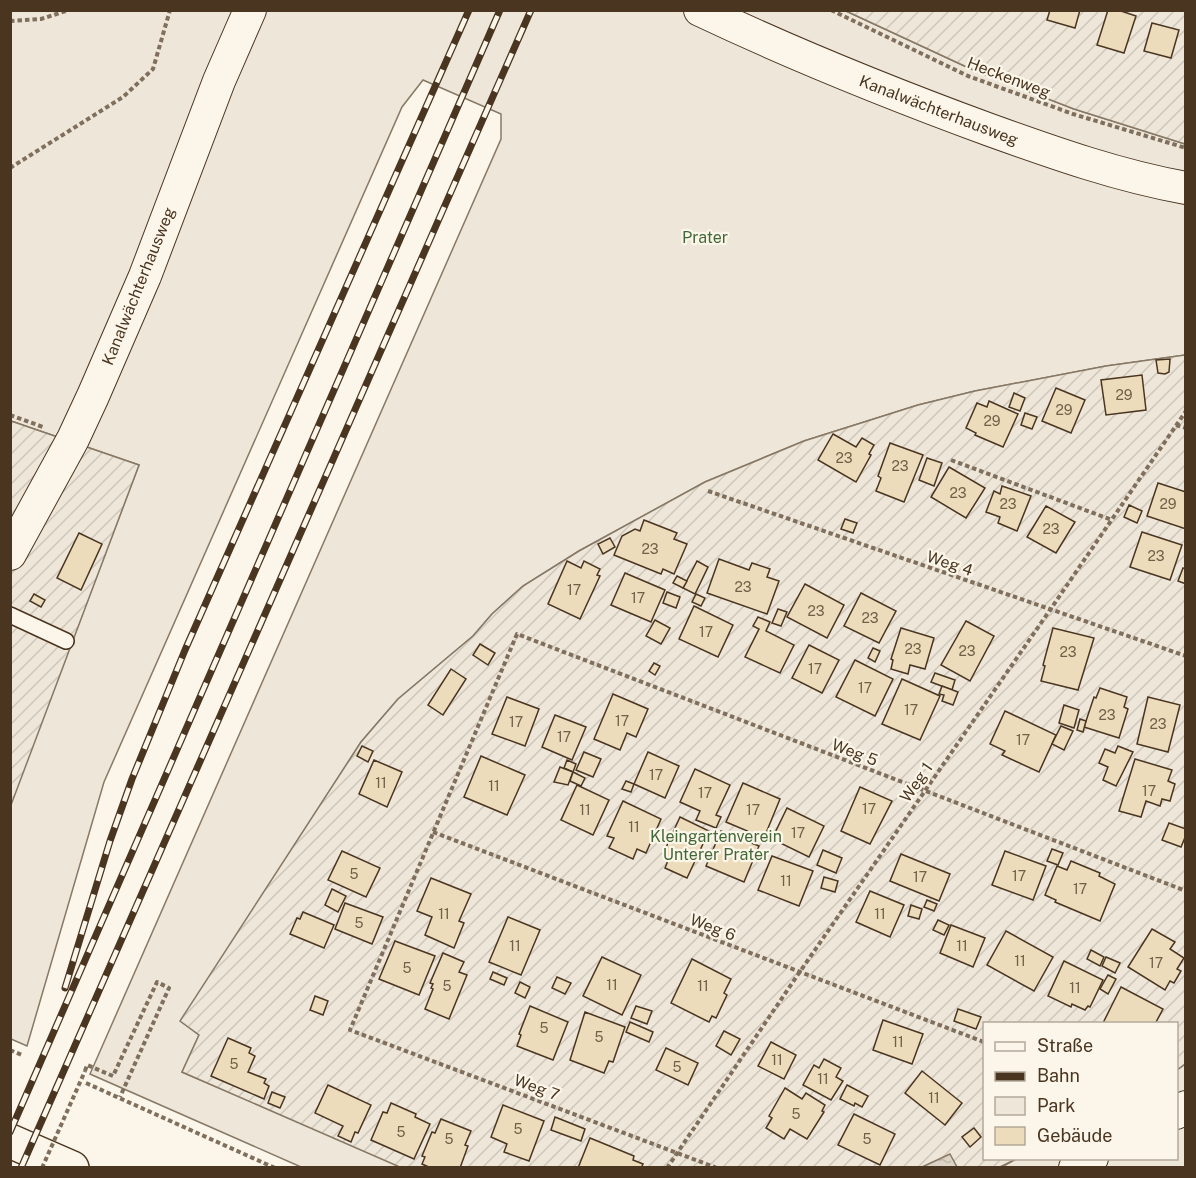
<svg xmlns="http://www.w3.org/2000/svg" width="1196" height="1178" viewBox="0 0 1196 1178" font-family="'Public Sans',sans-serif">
  <defs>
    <pattern id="garden-furrows" width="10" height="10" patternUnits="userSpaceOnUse" patternTransform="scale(1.5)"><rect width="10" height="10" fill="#ede6d9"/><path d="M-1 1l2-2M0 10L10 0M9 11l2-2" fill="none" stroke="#cdc6ba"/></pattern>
    <pattern id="water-ripples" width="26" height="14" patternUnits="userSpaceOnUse" patternTransform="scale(1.5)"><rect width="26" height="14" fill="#dcd4c6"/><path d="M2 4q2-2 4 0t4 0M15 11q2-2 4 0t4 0" fill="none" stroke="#beb7aa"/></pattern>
  </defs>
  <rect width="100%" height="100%" fill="#fbf6e9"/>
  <g fill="#ede6d9" stroke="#887966" stroke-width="1.5">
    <path d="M11 11H846L971 69 1074 109 1185 144V355L1106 366 975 391 918 405 804 441 705 482 579 551 523 586 492 614 473 636 398 699 361 742 181 1021 199 1035 182 1072 402 1167H301L90 1074 501 139V114L423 80 402 107 104 782 27 1046 11 1039 10 805 139 465 11 421Z"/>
    <path d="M1185 1064V1167L1000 1168 1016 1159 1176 1158 1177 1070Z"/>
  </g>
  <g fill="url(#garden-furrows)" stroke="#887966" stroke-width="1.5">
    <path d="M846 11H1185V144L1074 109 971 69Z"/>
    <path d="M1185 355V1064L1177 1070 1176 1024H984V1158L1016 1159 1000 1167 402 1168 182 1072 199 1035 180 1021 361 742 398 699 473 636 492 614 523 586 579 551 705 482 804 441 918 405 975 391 1106 366Z"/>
    <path d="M11 421 139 465 11 805Z"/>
  </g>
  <path fill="url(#water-ripples)" stroke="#887966" stroke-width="1.5" d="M950 1154 957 1167H922Z"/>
  <g fill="#ecdcbc" stroke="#4a3520" stroke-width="1.5">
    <path d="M1050 10H1080L1075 28 1047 20Z"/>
    <path d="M1108 10H1118L1136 16 1124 53 1097 45Z"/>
    <path d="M1152 23 1179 30 1171 58 1144 51Z"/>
    <path d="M1170 359 1169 372 1165 374 1158 373 1156 360Z"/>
    <path d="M1142 375 1146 410 1106 415 1101 380Z"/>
    <path d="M1056 388 1085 400 1071 433 1042 421Z"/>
    <path d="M1014 393 1025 398 1020 411 1009 407Z"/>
    <path d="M989 401 1018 414 1003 447 975 435 976 433 966 428 977 403 987 407Z"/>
    <path d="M1025 413 1037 417 1032 429 1021 425Z"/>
    <path d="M833 434 856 447 862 438 874 445 869 454 871 455 856 482 818 460Z"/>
    <path d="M890 443 923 455 904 502 876 491 881 478 878 476Z"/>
    <path d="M927 458 942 463 934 486 919 480Z"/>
    <path d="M949 467 985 488 966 518 931 497Z"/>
    <path d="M1158 483 1186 492V529L1147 516Z"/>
    <path d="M1002 486 1031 496 1017 531 998 523 1000 517 986 512 994 491 1000 494Z"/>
    <path d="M1129 505 1142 511 1137 523 1124 517Z"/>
    <path d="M1046 506 1075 522 1056 553 1027 537Z"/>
    <path d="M845 519 857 523 853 533 841 529Z"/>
    <path d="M644 520 677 533 674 539 687 544 674 574 663 569 661 574 614 555 622 536 635 529 640 531Z"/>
    <path d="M1142 532 1182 545 1170 580 1130 567Z"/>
    <path d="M79 533 102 544 81 590 57 578Z"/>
    <path d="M610 538 615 547 603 554 598 544Z"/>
    <path d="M719 559 749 570 752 563 770 569 767 577 779 581 767 614 707 593Z"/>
    <path d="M567 561 581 568 584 561 600 569 597 575 600 576 580 619 548 604Z"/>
    <path d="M697 561 708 567 695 594 683 588Z"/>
    <path d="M1183 568 1186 569V584L1178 581Z"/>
    <path d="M625 573 665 590 651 622 611 605Z"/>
    <path d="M677 576 687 581 683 588 673 583Z"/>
    <path d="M805 584 844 605 827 638 787 617Z"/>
    <path d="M667 592 680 597 676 608 663 603Z"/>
    <path d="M861 593 896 611 879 643 844 626Z"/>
    <path d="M34 594 45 600 41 607 30 601Z"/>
    <path d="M696 594 705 598 701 606 692 602Z"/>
    <path d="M694 606 733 625 718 657 679 639Z"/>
    <path d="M778 609 787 612 781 626 772 623Z"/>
    <path d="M758 617 770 622 766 631 794 645 780 673 745 657 759 629 753 626Z"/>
    <path d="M655 620 670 628 661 644 646 636Z"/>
    <path d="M966 621 994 636 970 681 941 665Z"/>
    <path d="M901 628 934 638 925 669 910 665 908 674 891 669 893 660 891 659Z"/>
    <path d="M1053 628 1094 638 1078 690 1041 681 1045 666 1043 665Z"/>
    <path d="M480 644 495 653 488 665 473 655Z"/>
    <path d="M809 645 839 660 822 693 792 678Z"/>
    <path d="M873 648 880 651 875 662 868 658Z"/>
    <path d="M855 660 893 679 875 716 836 697Z"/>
    <path d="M654 663 660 666 655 675 649 671Z"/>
    <path d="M451 669 466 679 443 715 428 705Z"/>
    <path d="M935 673 955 680 952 690 931 682Z"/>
    <path d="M902 679 940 696 920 740 882 724Z"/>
    <path d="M942 686 958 692 953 705 942 701 944 695 939 694Z"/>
    <path d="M1100 688 1127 697 1124 707 1128 709 1119 738 1084 727 1094 697 1096 698Z"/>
    <path d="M613 694 648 709 636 737 627 733 620 750 594 739Z"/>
    <path d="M507 697 539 709 525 746 492 734Z"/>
    <path d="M1148 697 1180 705 1168 752 1137 744Z"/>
    <path d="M1064 705 1079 710 1074 728 1059 723Z"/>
    <path d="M1005 711 1056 735 1039 772 1002 755 1005 751 990 744Z"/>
    <path d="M555 715 586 727 572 760 542 747Z"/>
    <path d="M1080 719 1086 721 1083 732 1077 730Z"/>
    <path d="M1061 726 1073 731 1064 750 1052 744Z"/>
    <path d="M362 746 373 751 368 762 357 756Z"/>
    <path d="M1118 746 1133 752 1116 786 1103 780 1108 767 1099 763 1105 749 1115 753Z"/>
    <path d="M584 752 601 759 593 777 576 770Z"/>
    <path d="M648 752 679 766 665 798 634 784Z"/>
    <path d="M481 756 525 775 507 815 464 797Z"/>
    <path d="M1135 759 1172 770 1168 781 1175 784 1170 801 1162 799 1160 806 1146 801 1141 817 1119 811Z"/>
    <path d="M374 760 402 772 387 807 359 794Z"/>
    <path d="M567 760 576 764 573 772 564 768Z"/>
    <path d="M560 767 573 772 568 785 554 782Z"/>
    <path d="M695 769 730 785 716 815 721 817 716 828 696 820 700 811 680 802Z"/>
    <path d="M573 772 585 778 581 786 570 781Z"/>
    <path d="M626 781 634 784 631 792 622 789Z"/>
    <path d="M743 783 780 799 764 838 726 822Z"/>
    <path d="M577 785 609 800 593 835 561 820Z"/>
    <path d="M860 787 892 801 870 844 841 831Z"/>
    <path d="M623 801 661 819 646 853 637 849 633 859 609 848 614 838 607 836Z"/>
    <path d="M787 808 824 826 809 857 772 839Z"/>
    <path d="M680 817 709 831 687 878 665 868 669 858 663 854Z"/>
    <path d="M1169 823 1186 829V835L1181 847 1162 840Z"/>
    <path d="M721 831 759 846 744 882 706 866Z"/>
    <path d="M1052 849 1063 853 1058 865 1047 861Z"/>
    <path d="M823 850 842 858 836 873 817 865Z"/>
    <path d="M342 851 380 868 366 897 328 880Z"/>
    <path d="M1005 851 1046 866 1033 900 992 885Z"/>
    <path d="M901 854 950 874 939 901 890 881Z"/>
    <path d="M772 856 813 871 799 906 758 890Z"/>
    <path d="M1071 861 1100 873 1099 876 1115 884 1100 921 1055 902 1056 900 1045 895 1057 866 1067 870Z"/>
    <path d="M824 877 838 881 835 892 821 888Z"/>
    <path d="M431 878 471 894 459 921 464 923 454 948 425 935 432 917 417 911Z"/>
    <path d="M332 889 346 896 338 912 325 905Z"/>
    <path d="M870 891 904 905 890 937 856 922Z"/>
    <path d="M927 900 937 904 934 911 924 907Z"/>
    <path d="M345 903 383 917 372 944 335 929Z"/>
    <path d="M911 905 922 909 919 919 908 916Z"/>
    <path d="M303 912 334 925 324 948 290 934 297 918 300 919Z"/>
    <path d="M508 917 540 930 521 975 489 962Z"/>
    <path d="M938 920 949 925 944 935 933 930Z"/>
    <path d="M951 925 985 938 973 967 940 953Z"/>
    <path d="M1152 929 1175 942 1170 949 1184 958 1177 969 1181 971 1174 983 1170 981 1165 990 1128 967Z"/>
    <path d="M1006 931 1053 957 1034 991 987 965Z"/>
    <path d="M395 941 435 956 419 995 379 979Z"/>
    <path d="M1091 950 1104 957 1100 966 1087 959Z"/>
    <path d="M443 953 464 962 459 972 467 975 449 1019 425 1009 433 989 431 988 433 984 430 983Z"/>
    <path d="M602 957 641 975 622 1015 583 996Z"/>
    <path d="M1106 957 1120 963 1115 973 1102 966Z"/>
    <path d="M692 959 731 979 724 993 727 995 716 1018 712 1016 709 1022 671 1003Z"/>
    <path d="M1064 961 1103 980 1090 1007 1088 1006 1085 1010 1072 1004 1071 1007 1048 996Z"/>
    <path d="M493 972 507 978 504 985 490 979Z"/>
    <path d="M1108 975 1116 979 1108 994 1100 989Z"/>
    <path d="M557 977 571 983 565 994 552 988Z"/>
    <path d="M520 982 530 987 525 998 515 993Z"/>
    <path d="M1121 987 1163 1009 1155 1024 1103 1023Z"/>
    <path d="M315 996 328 1001 323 1015 310 1010Z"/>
    <path d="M530 1006 568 1022 553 1060 517 1046 521 1035 519 1034Z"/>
    <path d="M636 1006 652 1011 647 1024 631 1018Z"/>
    <path d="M958 1009 981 1017 976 1029 954 1021Z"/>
    <path d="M585 1012 625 1027 613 1062 609 1061 604 1073 570 1060Z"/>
    <path d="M883 1020 923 1034 912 1064 873 1050Z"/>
    <path d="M630 1022 653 1032 649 1042 626 1032Z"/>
    <path d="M724 1031 740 1039 731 1055 716 1046Z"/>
    <path d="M228 1038 251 1048 249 1053 255 1056 248 1072 266 1079 264 1083 269 1086 264 1099 211 1076Z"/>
    <path d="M771 1042 796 1055 784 1079 758 1066Z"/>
    <path d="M666 1048 698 1063 688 1085 656 1070Z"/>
    <path d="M824 1059 841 1068 836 1077 843 1081 831 1100 803 1085 814 1065 819 1068Z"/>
    <path d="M922 1071 962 1103 945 1125 905 1093Z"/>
    <path d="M328 1085 371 1105 358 1133 355 1132 351 1142 338 1136 343 1126 315 1113Z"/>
    <path d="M847 1085 868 1096 862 1107 855 1103 854 1106 840 1099Z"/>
    <path d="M785 1088 802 1099 806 1093 825 1105 822 1111 824 1112 807 1139 790 1129 784 1139 766 1128 772 1118 769 1116Z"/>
    <path d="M272 1092 285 1097 280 1108 268 1103Z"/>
    <path d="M391 1103 416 1114 415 1117 430 1124 414 1159 371 1140 383 1112 387 1113Z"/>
    <path d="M503 1105 544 1121 529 1161 504 1152 507 1144 491 1137Z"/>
    <path d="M854 1114 895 1134 880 1165 838 1145Z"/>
    <path d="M555 1117 585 1129 581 1141 551 1130Z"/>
    <path d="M441 1119 471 1131 465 1145 468 1146 460 1168H431L422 1164 425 1157 422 1156 432 1132 435 1133Z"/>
    <path d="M974 1128 981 1137 970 1147 962 1137Z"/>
    <path d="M590 1138 634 1156 633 1160 643 1164 641 1168H578Z"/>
  </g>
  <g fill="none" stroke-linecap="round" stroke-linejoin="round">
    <g stroke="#4a3520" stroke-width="18">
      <path id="lane" d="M10 615 66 641"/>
    </g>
    <g stroke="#4a3520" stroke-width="34">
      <g id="street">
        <path d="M700 10C795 55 892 94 990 130 1054 153 1119 176 1186 188"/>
        <path d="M10 554 73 439 93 396 145 276 219 81 250 10"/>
        <path d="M1176 1113 1186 1107"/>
        <path d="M1075 1168 1092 1158"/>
      </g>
    </g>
    <g stroke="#4a3520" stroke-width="36">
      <path id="highway" d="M10 1141 72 1168"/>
    </g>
    <g stroke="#7f6f5c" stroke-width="4" stroke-dasharray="4.5 3" stroke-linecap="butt">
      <path d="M831 10 968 76 1073 114 1186 148"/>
      <path d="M10 21 41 19 69 10"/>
      <path d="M10 168 123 97 153 69 170 10"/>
      <path d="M10 415 43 427"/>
      <path d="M1176 425 1186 428"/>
      <path d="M951 460 1112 520"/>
      <path d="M708 491 1186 656"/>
      <path d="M433 832 984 1042"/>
      <path d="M10 1050 22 1055"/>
      <path d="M85 1071 87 1065 113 1076 157 982 169 988 120 1097"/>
      <path d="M86 1083 275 1168"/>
      <path d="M667 1168 799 973 1050 610 1186 411"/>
      <path d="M717 1168 350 1030 517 634 1186 891"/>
    </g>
    <use href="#lane" stroke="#fbf6e9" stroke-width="15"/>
    <use href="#street" stroke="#fbf6e9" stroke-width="32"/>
    <use href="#highway" stroke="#fbf6e9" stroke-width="33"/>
    <g stroke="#4a3520" stroke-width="7">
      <g id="rail">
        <path d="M65 988 110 841 132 779 185 650 469 10"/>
        <path d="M10 1132 500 10"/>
        <path d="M21 1168 531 10"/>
      </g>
    </g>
    <use href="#rail" stroke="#fbf6e9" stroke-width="4.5" stroke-dasharray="14" stroke-linecap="butt"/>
    <path stroke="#7f6f5c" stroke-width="4" stroke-dasharray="4.5 3" stroke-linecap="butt" d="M42 1168 85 1071"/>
  </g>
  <g text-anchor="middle" stroke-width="4.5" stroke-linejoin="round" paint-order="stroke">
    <g font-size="14" fill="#725f47">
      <text x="1124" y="400">29</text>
      <text x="1064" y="415">29</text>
      <text x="992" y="426">29</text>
      <text x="844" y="463">23</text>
      <text x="900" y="471">23</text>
      <text x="958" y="498">23</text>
      <text x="1008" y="509">23</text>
      <text x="1168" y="509">29</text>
      <text x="1051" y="534">23</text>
      <text x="650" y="554">23</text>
      <text x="1156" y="561">23</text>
      <text x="743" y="592">23</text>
      <text x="574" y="595">17</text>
      <text x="638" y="603">17</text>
      <text x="816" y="616">23</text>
      <text x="870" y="623">23</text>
      <text x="706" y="637">17</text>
      <text x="913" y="654">23</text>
      <text x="967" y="656">23</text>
      <text x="1068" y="657">23</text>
      <text x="815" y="674">17</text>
      <text x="865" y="693">17</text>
      <text x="911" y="715">17</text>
      <text x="1107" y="720">23</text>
      <text x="622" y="726">17</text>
      <text x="516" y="727">17</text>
      <text x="1158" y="729">23</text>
      <text x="564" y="742">17</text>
      <text x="1023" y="745">17</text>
      <text x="656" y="780">17</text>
      <text x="381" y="788">11</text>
      <text x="494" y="791">11</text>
      <text x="1149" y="796">17</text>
      <text x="705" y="798">17</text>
      <text x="869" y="814">17</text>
      <text x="585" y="815">11</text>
      <text x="753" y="815">17</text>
      <text x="634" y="832">11</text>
      <text x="798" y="838">17</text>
      <text x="354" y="879">5</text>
      <text x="1019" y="881">17</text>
      <text x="920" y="882">17</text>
      <text x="786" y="886">11</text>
      <text x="1080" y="894">17</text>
      <text x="444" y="919">11</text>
      <text x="880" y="919">11</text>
      <text x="359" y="928">5</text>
      <text x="515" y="951">11</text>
      <text x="962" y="951">11</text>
      <text x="1020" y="966">11</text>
      <text x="1156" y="968">17</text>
      <text x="407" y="973">5</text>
      <text x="612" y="990">11</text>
      <text x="447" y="991">5</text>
      <text x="703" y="991">11</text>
      <text x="1075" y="993">11</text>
      <text x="544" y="1033">5</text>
      <text x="599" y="1042">5</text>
      <text x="898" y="1047">11</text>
      <text x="777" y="1065">11</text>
      <text x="234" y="1069">5</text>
      <text x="677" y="1072">5</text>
      <text x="823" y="1084">11</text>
      <text x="934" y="1103">11</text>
      <text x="796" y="1119">5</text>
      <text x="518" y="1134">5</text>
      <text x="401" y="1137">5</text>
      <text x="449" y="1144">5</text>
      <text x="867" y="1144">5</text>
    </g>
    <g font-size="16" fill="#4a3520" stroke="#fbf6e9">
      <text transform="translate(1009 77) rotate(21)" y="6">Heckenweg</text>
      <text transform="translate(939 110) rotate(21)" y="6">Kanalwächterhausweg</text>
      <text transform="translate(138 286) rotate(-68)" y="6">Kanalwächterhausweg</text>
      <text transform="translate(950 563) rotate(19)" y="6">Weg 4</text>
      <text transform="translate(855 752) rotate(21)" y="6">Weg 5</text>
      <text transform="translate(916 782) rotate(-55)" y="6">Weg 1</text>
      <text transform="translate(713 927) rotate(21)" y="6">Weg 6</text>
      <text transform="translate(537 1087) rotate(20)" y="6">Weg 7</text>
    </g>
    <g font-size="16" fill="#436837" stroke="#fbf6e9">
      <text x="705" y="243">Prater</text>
      <text x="716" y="842">Kleingartenverein<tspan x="716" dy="18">Unterer Prater</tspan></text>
    </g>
  </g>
  <rect width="1196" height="1178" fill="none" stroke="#4a3520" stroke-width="24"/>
  <rect x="983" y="1022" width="195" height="138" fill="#fbf6e9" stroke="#b4a999" stroke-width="1.5"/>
  <rect x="995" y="1042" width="30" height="9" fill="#fbf6e9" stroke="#b4a999" stroke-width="1.5"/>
  <text x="1037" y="1052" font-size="18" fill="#4a3520">Straße</text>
  <rect x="995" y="1072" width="30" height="9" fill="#4a3520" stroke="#b4a999" stroke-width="1.5"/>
  <text x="1037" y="1082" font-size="18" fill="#4a3520">Bahn</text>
  <rect x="995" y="1097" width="30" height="18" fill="#ede6d9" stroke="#b4a999" stroke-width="1.5"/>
  <text x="1037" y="1112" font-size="18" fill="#4a3520">Park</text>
  <rect x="995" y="1127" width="30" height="18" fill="#ecdcbc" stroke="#b4a999" stroke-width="1.5"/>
  <text x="1037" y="1142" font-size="18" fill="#4a3520">Gebäude</text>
</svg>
